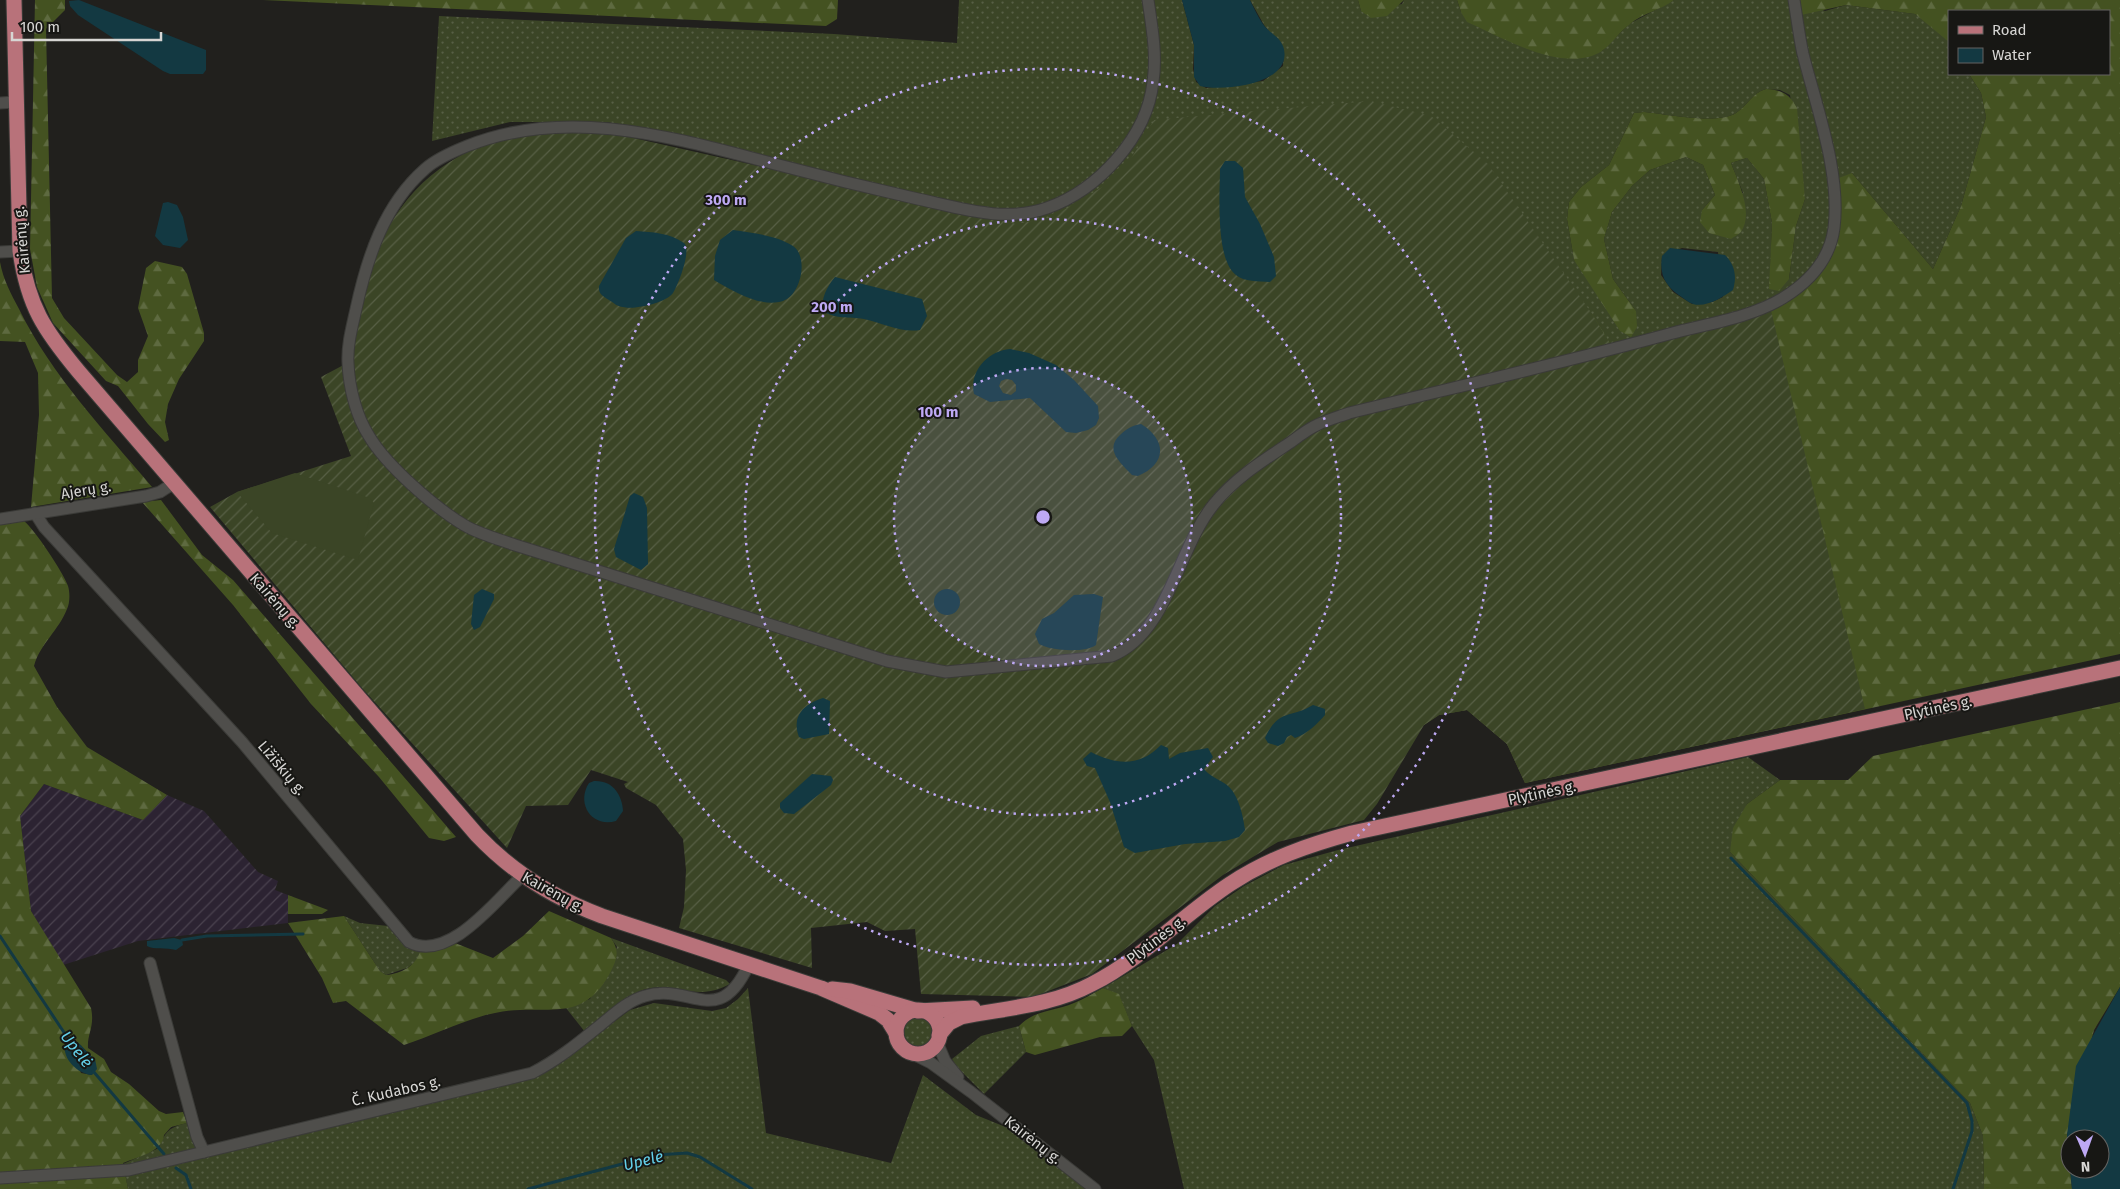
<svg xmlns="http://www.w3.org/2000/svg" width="2120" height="1189" viewBox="0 0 2120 1189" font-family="'Fira Sans',sans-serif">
  <defs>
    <pattern id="industrial-furrows" width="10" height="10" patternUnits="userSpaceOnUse" patternTransform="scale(1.25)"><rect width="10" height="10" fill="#2c2332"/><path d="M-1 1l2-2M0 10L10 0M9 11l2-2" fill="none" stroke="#4a424f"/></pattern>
    <pattern id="grass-dots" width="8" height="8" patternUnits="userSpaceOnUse" patternTransform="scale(1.25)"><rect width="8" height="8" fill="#3b4526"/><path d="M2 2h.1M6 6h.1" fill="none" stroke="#575f45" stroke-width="1.8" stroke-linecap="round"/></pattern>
    <pattern id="forest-firs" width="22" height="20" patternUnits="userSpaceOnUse" patternTransform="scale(1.25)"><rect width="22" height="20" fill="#445221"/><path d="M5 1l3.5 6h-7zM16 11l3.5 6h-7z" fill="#5e6a40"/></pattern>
    <pattern id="garden-furrows" width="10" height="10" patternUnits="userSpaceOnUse" patternTransform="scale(1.25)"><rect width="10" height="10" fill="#3b4526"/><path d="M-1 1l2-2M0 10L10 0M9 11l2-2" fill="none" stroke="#575f45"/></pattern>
  </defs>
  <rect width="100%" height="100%" fill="#21201d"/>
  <path fill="url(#industrial-furrows)" d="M44 784 143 820 167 795 204 811 258 872 278 881 275 890 288 895V923L138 941 63 965 31 911 20 816Z"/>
  <g fill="url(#grass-dots)" fill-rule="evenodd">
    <path d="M959 0H1182L1194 45 1193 69 1196 82 1206 88 1263 81 1283 66 1284 51 1264 25 1250 0H1358L1361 11 1402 4 1404 0H1457L1461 12 1602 51 1629 24 1674 0H1800L1825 11 1846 5 1915 14 1946 38 1949 42V74H1969L1981 93 1986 117 1961 206 1933 269 1852 173 1834 247 1826 266 1793 298 1616 353 1289 274 963 216 964 205 659 130 606 122H510L432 141 439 16 834 34 957 43ZM1766 89 1780 90 1790 95 1805 199 1796 226 1789 279H1770L1772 223 1764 179 1747 158 1731 163 1743 193 1702 210 1715 195 1703 165 1686 157 1650 170 1632 186 1612 212 1604 239 1613 279 1636 311 1574 260 1567 219 1569 202 1581 187 1609 165 1634 113 1644 112C1666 114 1718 125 1736 113 1748 105 1752 93 1766 89ZM1682 248 1718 252 1723 297 1712 302 1692 304 1673 292 1661 275 1662 256Z"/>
    <path d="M1748 757 1780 780 1747 804 1730 852 1970 1103 1983 1136 1984 1189H1184L1154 1060 1132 1026 1119 995 1103 988 1177 944 1215 906 1244 886 1284 865 1338 850Z"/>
    <path d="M344 916 360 923 388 926 409 946 420 951 418 960 407 968 386 975 380 971Z"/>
    <path d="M611 938 726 980 730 984C695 1003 677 981 646 989 626 994 602 1020 585 1032L566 1008 590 999 617 947Z"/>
    <path d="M748 988 766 1133 891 1163 923 1075 976 1115 1013 1130 1087 1189H128L123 1164 159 1148C165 1131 170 1127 187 1123L193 1142 204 1158 556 1065 630 1010 654 1003 712 1011 726 1008 738 999Z"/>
    <circle cx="918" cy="1033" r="15"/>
    <path d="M1019 1026 1026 1052 984 1094 957 1067 952 1059 981 1036Z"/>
  </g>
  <g fill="url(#forest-firs)" fill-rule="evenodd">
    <path d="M35 0H65V10L46 29 52 298 64 318 117 375 127 382 138 372V360L148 336 138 308 146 268 155 261 182 267 187 274 204 333V341L179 379 168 404 165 422 169 440 165 442 148 424 118 386 106 381 53 323 37 287 30 249Z"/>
    <path d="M263 0H838L837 19 826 26Z"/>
    <path d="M1358 0H1404L1387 16 1371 18 1361 11Z"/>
    <path d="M1457 0H1674C1661 10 1643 13 1630 24 1620 31 1612 44 1602 51 1564 75 1502 37 1467 22L1461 12Z"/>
    <path d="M1800 0H2120V654L1525 783 1507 744 1467 710 1439 715 1424 725 1180 291 1592 314 1616 353 1771 310 1810 284 1826 266 1834 247 1836 179 1852 173 1933 269 1961 206 1986 117 1981 93 1969 74H2109V11H1949V42L1915 14 1846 5 1801 15Z"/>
    <path d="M1766 89C1782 90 1789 93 1797 108L1805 199 1796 226 1789 279 1779 291 1769 289 1772 223 1764 179 1747 158 1731 163C1738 181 1754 213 1741 232 1739 234 1734 237 1731 239L1709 233 1700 222 1702 210 1715 195 1703 165 1686 157 1650 170 1632 186 1612 212 1604 239 1613 279 1636 311 1637 327 1631 337 1620 331 1574 260 1567 219 1569 202 1581 187 1609 165 1634 113 1644 112C1666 114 1718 125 1736 113 1748 105 1752 93 1766 89Z"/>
    <path d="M0 262C3 279 11 294 19 309 52 376 104 430 152 487L31 507 39 415 38 373 25 342 0 341Z"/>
    <path d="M161 500 202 555 233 580 456 837 444 841 429 838 379 777 311 704 233 605 142 502Z"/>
    <path d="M24 521C35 530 63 572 68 586 70 592 70 603 67 609 59 630 40 644 34 666L57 707 87 747 167 795 143 820 44 784 20 816 31 911 91 1008C95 1027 87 1033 88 1048L104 1059 111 1072 129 1084 159 1111 166 1114 183 1112 187 1123 171 1127 164 1135C163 1152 137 1157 123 1163L128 1189H0V525ZM72 1040C81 1042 87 1054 95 1059L92 1075 81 1073 69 1041Z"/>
    <path d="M2120 702V987L2094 1030 2067 1135 2072 1189H1984L1983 1136 1970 1103 1730 852 1733 828 1747 804 1780 780H1848L1873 756Z"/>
    <path d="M288 895 328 910 322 914H288Z"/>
    <path d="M549 911 611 938C620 951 617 959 610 973 581 1027 544 1002 495 1013 468 1018 432 1036 404 1045L346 1001 333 1003 322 978 288 923 344 916 380 971 386 975C401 974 417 965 420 951L455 943 493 958 523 936Z"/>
    <path d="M1103 988 1119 994 1132 1026 1122 1036 1100 1037 1035 1055 1026 1052 1019 1026C1034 1010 1055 1011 1074 1003 1084 999 1093 993 1103 988Z"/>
  </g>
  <path fill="url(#garden-furrows)" d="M1370 101 1431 116 1488 164 1592 314 1616 353 1771 310 1865 709 1525 783 1507 744 1467 710 1439 715 1424 725 1377 804 1364 820 1278 842 1223 875 1092 974 1033 997 921 994 915 929 885 931 867 922 811 928 812 968 679 928 684 907 686 870 683 839 656 805 626 788 624 784 628 782 591 770 568 805 526 806 507 848 362 688 210 507 237 492 351 456 321 377 351 361C357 323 364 285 378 250 412 164 494 125 583 131 598 132 614 135 629 137L1016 224 1050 218 1109 183 1131 159 1154 120Z"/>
  <path fill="#3b4526" d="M295 473 370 498 374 503 358 560 272 533 237 492Z"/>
  <g fill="#133942" fill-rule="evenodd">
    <path d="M79 0 206 50V70L203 74H170L163 71 78 15 70 6 69 1Z"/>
    <path d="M1182 0H1250C1254 8 1258 17 1263 24 1269 33 1279 36 1283 46 1296 84 1223 92 1200 86L1194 77V45Z"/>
    <path d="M1225 161H1235L1243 168 1245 197 1260 224 1274 257 1276 276 1270 282C1259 281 1244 282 1236 275 1215 259 1220 194 1220 169Z"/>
    <path d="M168 202 177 205 183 217 188 240 180 248 163 245 155 236 163 203Z"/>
    <path d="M733 230C752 233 776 235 793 246 809 257 801 295 783 301 760 308 733 291 714 280L715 256 720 240Z"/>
    <path d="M636 231C652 232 670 233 684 243 692 250 678 285 673 293 666 303 634 310 623 307 618 307 614 303 609 300 603 296 598 294 599 286L626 238Z"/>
    <path d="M1670 248 1725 255C1735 265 1737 276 1733 290 1723 297 1706 308 1693 304 1690 303 1686 300 1683 298 1666 287 1659 276 1662 256Z"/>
    <path d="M835 277 922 299 927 316 920 330C900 333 883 323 864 319 847 316 839 320 822 311 822 297 826 288 835 277Z"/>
    <path d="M1010 349 1029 353 1056 365 1074 380 1098 406 1099 418 1096 425 1088 430 1076 433 1066 432 1030 398 990 402 974 394C969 371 988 351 1010 349ZM1006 379 1012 380 1016 385V391L1011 395 1003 393 999 386 1001 381Z"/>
    <path d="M1141 424C1167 440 1167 464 1138 476L1132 475C1121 463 1104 450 1120 435 1128 428 1131 426 1141 424Z"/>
    <path d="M634 493 643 497 647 508 648 564 641 570 616 557 614 549 630 496Z"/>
    <circle cx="947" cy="602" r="13"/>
    <path d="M482 589 494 594V599L480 627 474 630 471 624 474 595Z"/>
    <path d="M1094 594 1103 597 1096 645C1086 653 1051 651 1039 644L1035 634 1042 619 1054 613 1074 595Z"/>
    <path d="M823 698 830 701 829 734 804 739 799 737C791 716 804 704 823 698Z"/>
    <path d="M1313 705 1325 709V715C1317 724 1307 734 1295 738L1291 735 1287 737 1284 743 1278 746 1268 743 1265 738C1279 708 1290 719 1313 705Z"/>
    <path d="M1161 745 1168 748 1169 759 1180 753 1208 748 1213 757 1204 769C1210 776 1216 778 1224 783 1238 791 1243 815 1245 830L1239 837 1225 841 1185 844 1135 853 1124 847 1110 802 1095 768 1087 766 1083 759 1091 752C1116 765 1140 767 1161 745Z"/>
    <path d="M812 774 831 776 833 780 831 785 794 814 784 813 780 808V803Z"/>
    <path d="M594 781C613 780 622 795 623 811L616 821C591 828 576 803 589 783Z"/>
    <path d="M174 938 182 940 183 945 176 950C166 947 154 950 147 946V941Z"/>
    <path d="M2120 987V1189H2072L2070 1169H2100V1139H2070V1164L2067 1135 2076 1066Z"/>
    <path d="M72 1040C81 1042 87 1054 95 1059L97 1069 92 1075C78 1074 62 1059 65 1044Z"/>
  </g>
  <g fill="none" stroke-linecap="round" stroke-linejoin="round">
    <g stroke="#133942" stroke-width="3">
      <path d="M1731 858 1967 1103 1972 1121V1131L1953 1189"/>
      <path d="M0 936 71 1043"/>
      <path d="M182 940 207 936 303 934"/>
      <path d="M93 1071 164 1154"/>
      <path d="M176 1168 186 1175 191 1189"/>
      <path d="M528 1189 656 1155 687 1153 700 1157 752 1189"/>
    </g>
    <g stroke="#3b3b38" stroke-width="13">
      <g id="minor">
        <path d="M1148 0C1152 27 1157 55 1153 82 1147 137 1098 190 1047 208 1005 223 960 208 918 199 869 188 820 176 771 163 671 137 567 106 467 146 452 152 436 159 425 169 384 205 367 258 356 309 352 327 347 345 348 363 349 387 356 416 369 436 386 465 434 507 464 525 479 534 498 539 515 545L887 661 946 672 1112 656C1169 632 1177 549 1214 504 1235 478 1264 460 1291 442 1299 436 1308 429 1317 425 1327 420 1338 417 1349 413 1456 387 1563 363 1669 334 1706 324 1750 318 1783 298 1809 282 1830 259 1834 228 1841 173 1816 106 1803 54 1799 36 1797 18 1794 0"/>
        <path d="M0 103 15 102"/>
        <path d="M0 252 20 251"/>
        <path d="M35 513 44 527 242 742 409 942C449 963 496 900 522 876"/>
        <path d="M0 519 146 496 160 492 174 483"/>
        <path d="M150 963 197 1137 204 1152 532 1073C556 1061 577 1044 598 1027 613 1015 627 1001 645 996 691 982 718 1031 749 964"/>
        <path d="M937 1042 945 1061 958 1077"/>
        <path d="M913 1054 931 1063 971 1092 1095 1189"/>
        <path d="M0 1178 129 1170 204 1152"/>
      </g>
    </g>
    <g stroke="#3b3b38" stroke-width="17">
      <g id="major">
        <path d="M14 0 20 251C28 306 44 330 79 372L477 835C513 873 553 898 602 916L821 988 879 1013 888 1020 896 1033"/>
        <path d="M832 989 850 991 918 1011 973 1008"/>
        <circle cx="918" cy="1032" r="22"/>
        <path d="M939 1035 949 1023 961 1017C1005 1008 1051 1006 1092 984 1143 958 1183 915 1230 884 1268 859 1308 845 1352 833L2120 668"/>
      </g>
    </g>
    <use href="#minor" stroke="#4f4e4b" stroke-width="11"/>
    <use href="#major" stroke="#b8727a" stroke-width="15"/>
  </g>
  <circle cx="1043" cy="517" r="149" fill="#bea9f4" fill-opacity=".12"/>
  <g fill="none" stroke="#bea9f4" stroke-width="2.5" stroke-dasharray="2.5 5">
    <circle cx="1043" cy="517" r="149"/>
    <circle cx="1043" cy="517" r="298"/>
    <circle cx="1043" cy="517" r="448"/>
  </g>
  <g text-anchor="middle" stroke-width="4" stroke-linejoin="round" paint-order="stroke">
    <g font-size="15" fill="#d7d6d4" stroke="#171714">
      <text transform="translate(22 240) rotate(-95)" y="5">Kairėnų g.</text>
      <text transform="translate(86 490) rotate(-9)" y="5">Ajerų g.</text>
      <text transform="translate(275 601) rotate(49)" y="5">Kairėnų g.</text>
      <text transform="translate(1938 708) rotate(-12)" y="5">Plytinės g.</text>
      <text transform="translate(282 768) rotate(50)" y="5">Ližiškių g.</text>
      <text transform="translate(1542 793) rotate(-12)" y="5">Plytinės g.</text>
      <text transform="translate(553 892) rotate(29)" y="5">Kairėnų g.</text>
      <text transform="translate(1156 940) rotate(-37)" y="5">Plytinės g.</text>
      <text transform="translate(396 1091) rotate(-13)" y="5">Č. Kudabos g.</text>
      <text transform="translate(1033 1140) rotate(38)" y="5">Kairėnų g.</text>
    </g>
    <g font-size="16" font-style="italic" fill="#63cfe9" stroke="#171714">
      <text transform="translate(77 1049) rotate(52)" y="6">Upelė</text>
      <text transform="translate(643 1160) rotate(-14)" y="6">Upelė</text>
    </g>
  </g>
  <circle cx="1043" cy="517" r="8" fill="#bea9f4" stroke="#171714" stroke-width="2.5"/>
  <g font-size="15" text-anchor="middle" font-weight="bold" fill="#bea9f4" stroke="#171714" stroke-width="4" stroke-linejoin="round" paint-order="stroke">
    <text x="726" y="205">300 m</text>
    <text x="832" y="312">200 m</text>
    <text x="938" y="417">100 m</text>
  </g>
  <rect x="1948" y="10" width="162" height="65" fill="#171714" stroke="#646361"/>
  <rect x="1958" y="26" width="25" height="8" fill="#b8727a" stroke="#646361"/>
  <text x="1992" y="35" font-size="15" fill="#d7d6d4">Road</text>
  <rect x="1958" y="48" width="25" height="15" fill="#133942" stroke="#646361"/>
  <text x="1992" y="60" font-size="15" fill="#d7d6d4">Water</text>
  <g transform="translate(2085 1154) rotate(178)"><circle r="24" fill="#171714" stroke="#646361"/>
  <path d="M0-4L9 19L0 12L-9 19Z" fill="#bea9f4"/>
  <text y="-8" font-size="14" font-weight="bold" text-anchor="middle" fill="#d7d6d4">N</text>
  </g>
  <path d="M12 32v8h149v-8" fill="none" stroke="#d7d6d4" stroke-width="2.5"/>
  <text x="20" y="32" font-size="15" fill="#d7d6d4" stroke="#171714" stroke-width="4" paint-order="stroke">100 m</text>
</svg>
